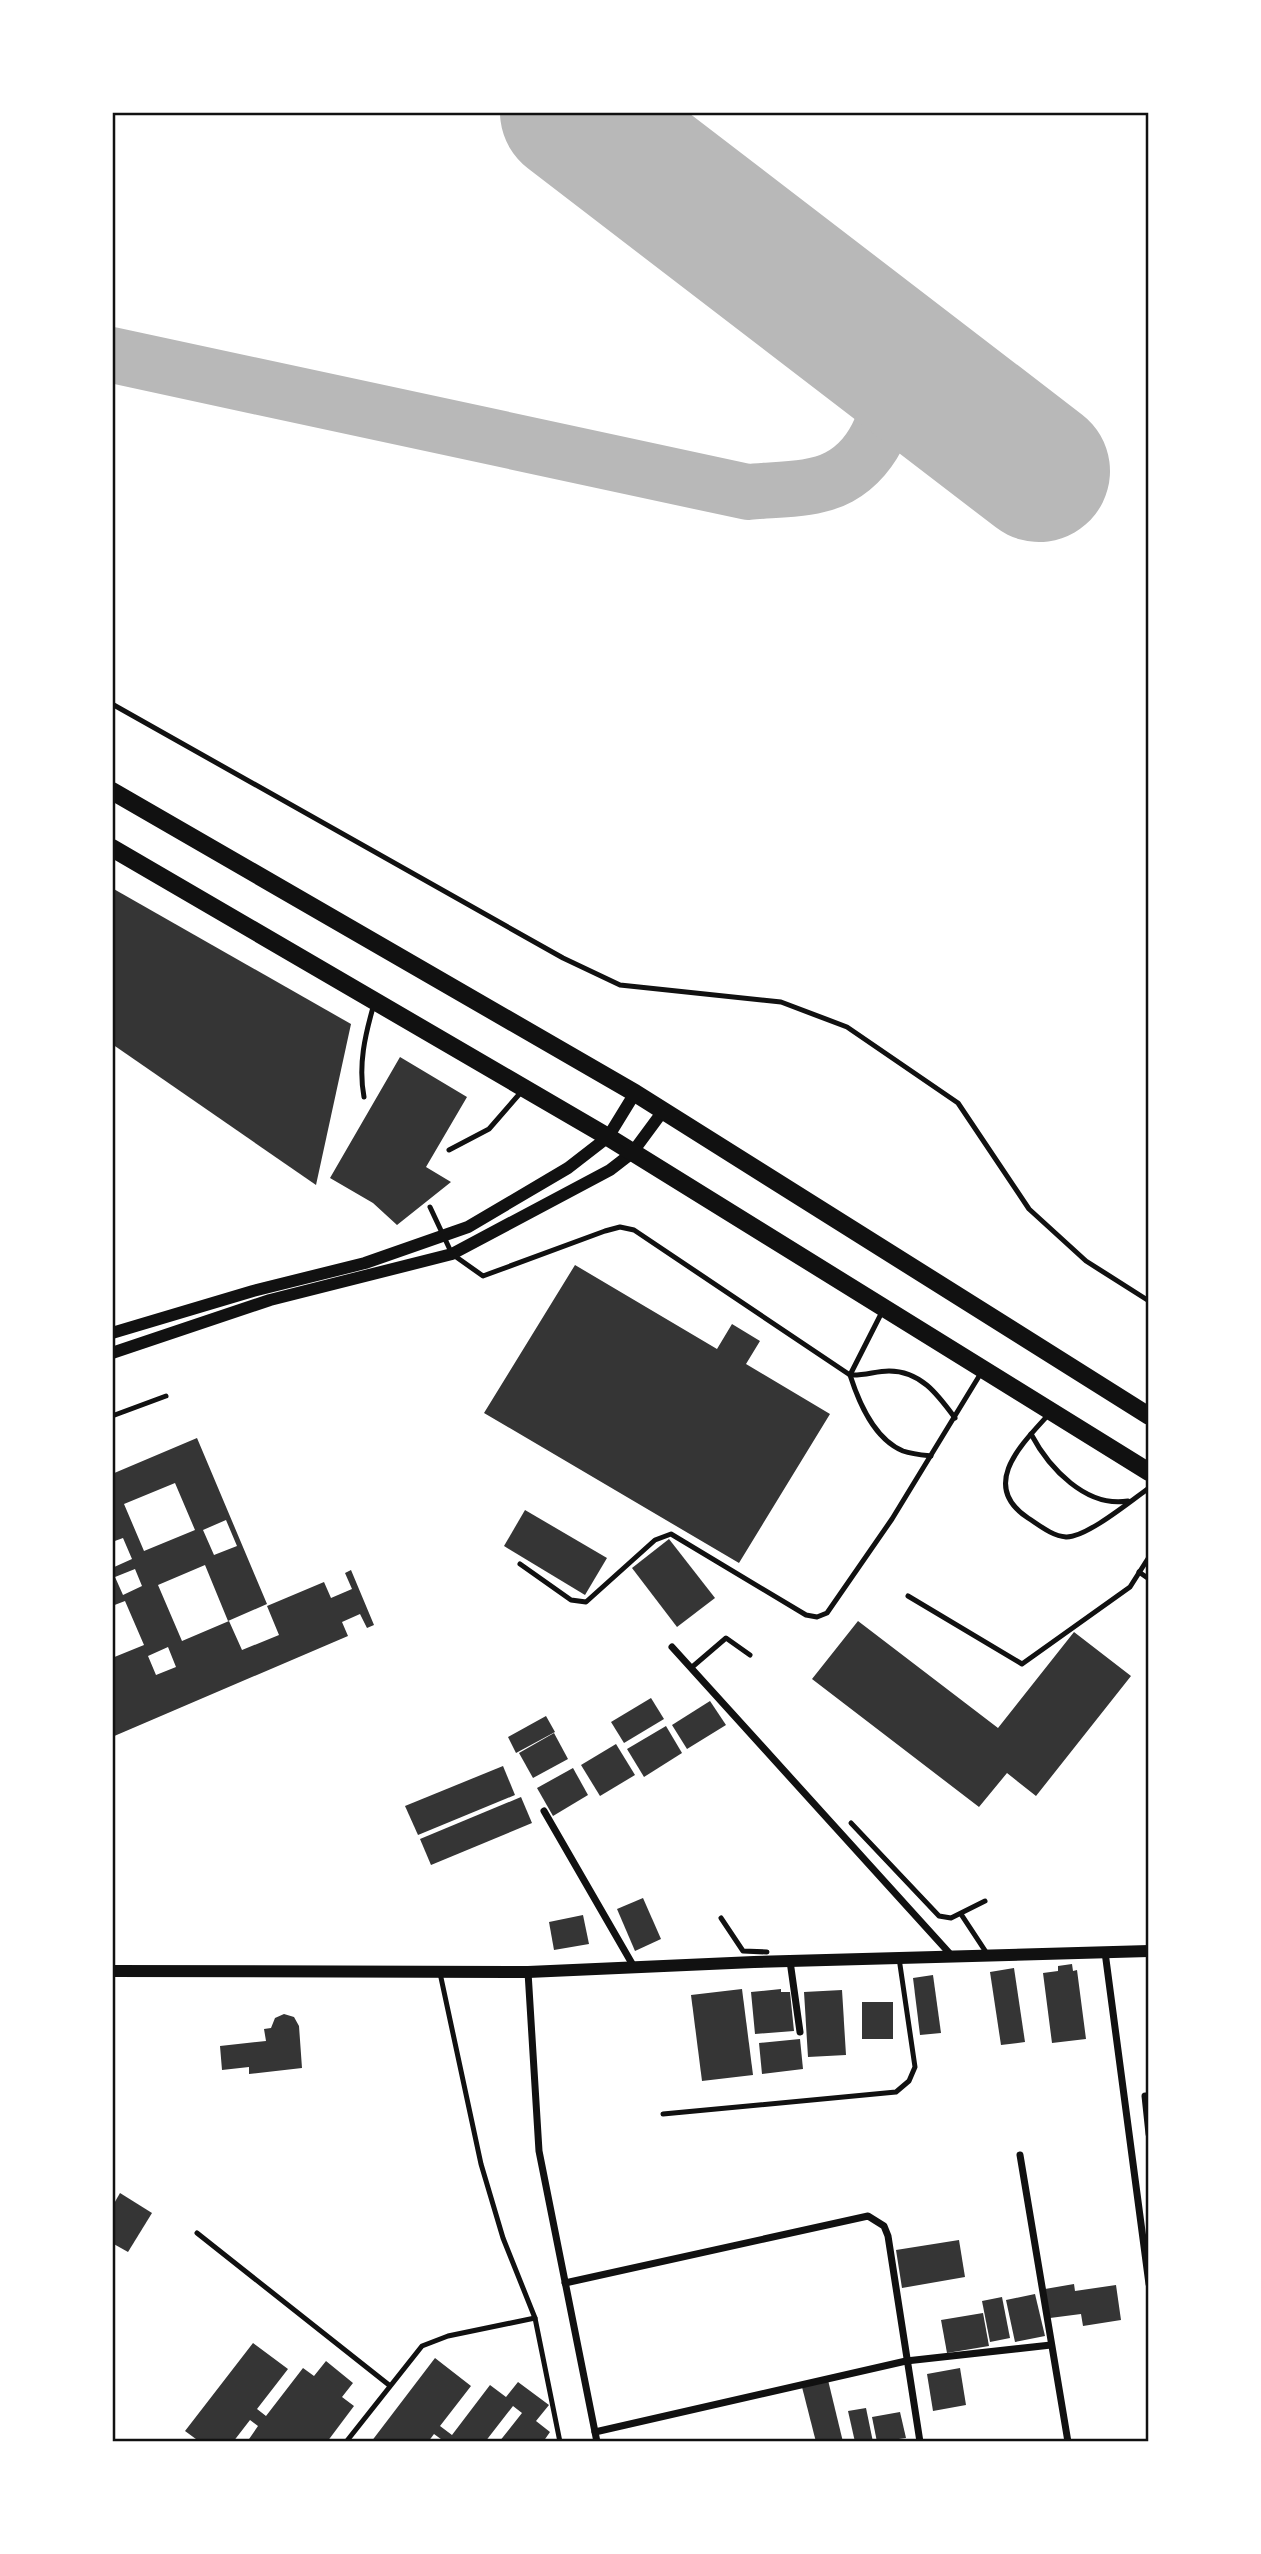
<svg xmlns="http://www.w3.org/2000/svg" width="1261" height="2554" viewBox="0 0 1261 2554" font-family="Helvetica,sans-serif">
  <rect width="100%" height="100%" fill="#fff"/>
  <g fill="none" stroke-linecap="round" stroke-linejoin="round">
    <path stroke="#b8b8b8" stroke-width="56" d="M112 355 748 492C775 489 814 491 839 477 876 457 897 407 886 366 884 358 877 350 873 343"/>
    <path stroke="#b8b8b8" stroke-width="142" d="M571 112 1039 471"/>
  </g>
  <g fill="#353535" fill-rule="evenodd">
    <path d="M112 888 351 1024 316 1185 112 1044Z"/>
    <path d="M400 1057 467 1097 426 1167 451 1182 397 1225 373 1203 330 1178Z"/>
    <path d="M575 1265 717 1349 732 1324 760 1341 746 1364 830 1414 739 1563 484 1413Z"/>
    <path d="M197 1438 267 1604 228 1621 205 1565 158 1585 182 1641 229 1621 242 1650 279 1635 267 1606 324 1582 331 1598 352 1589 345 1573 351 1570 374 1625 367 1628 360 1614 342 1622 348 1636 112 1737V1658L144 1645 125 1601 112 1606V1568L132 1559 123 1538 112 1542V1474ZM175 1483 195 1530 144 1551 124 1504ZM226 1520 237 1546 214 1555 203 1530ZM135 1569 142 1586 123 1595 115 1577ZM168 1647 176 1667 156 1675 148 1656Z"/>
    <path d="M525 1510 607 1558 585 1595 504 1546Z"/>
    <path d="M669 1539 715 1598 677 1627 632 1568Z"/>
    <path d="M858 1621 998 1728 1074 1632 1131 1676 1036 1796 1007 1773 979 1807 812 1679Z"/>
    <path d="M651 1698 664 1719 624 1743 611 1722Z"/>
    <path d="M710 1701 726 1725 687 1749 672 1725Z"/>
    <path d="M546 1716 555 1732 516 1753 508 1737Z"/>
    <path d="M666 1726 682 1753 644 1777 627 1749Z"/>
    <path d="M554 1733 568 1759 533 1778 519 1753Z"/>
    <path d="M616 1744 635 1775 600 1796 581 1765Z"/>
    <path d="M503 1766 515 1795 418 1835 405 1806Z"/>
    <path d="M573 1768 588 1795 553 1816 537 1788Z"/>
    <path d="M521 1797 532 1823 431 1865 420 1839Z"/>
    <path d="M643 1898 661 1939 635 1951 617 1909Z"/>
    <path d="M583 1915 589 1944 554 1950 549 1922Z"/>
    <path d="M1072 1964 1073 1971 1077 1970 1086 2039 1052 2043 1043 1973 1058 1971V1966Z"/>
    <path d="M1014 1968 1025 2042 1001 2045 990 1972Z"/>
    <path d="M933 1975 941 2033 920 2035 913 1978Z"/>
    <path d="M742 1989 753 2075 702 2081 691 1995Z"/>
    <path d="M781 1989V1992H790L794 2031 755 2034 751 1992Z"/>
    <path d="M842 1990 846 2055 808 2057 804 1992Z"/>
    <rect x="862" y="2002" width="31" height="37"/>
    <path d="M284 2014 294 2017 299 2026 302 2068 249 2074V2067L222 2070 220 2046 266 2041 264 2029 271 2028 275 2018Z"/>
    <path d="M800 2039 803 2069 762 2074 759 2043Z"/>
    <path d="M120 2193 152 2213 128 2252 112 2243V2207Z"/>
    <path d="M959 2240 965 2277 902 2288 896 2250Z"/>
    <path d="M1074 2284 1075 2291 1116 2285 1121 2320 1083 2326 1081 2314 1050 2318 1045 2289Z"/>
    <path d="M1035 2294 1045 2336 1015 2342 1006 2300Z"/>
    <path d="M1002 2297 1010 2338 990 2342 982 2301Z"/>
    <path d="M983 2313 989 2346 947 2353 941 2320Z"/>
    <path d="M253 2343 288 2369 257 2409 266 2416 303 2368 314 2376 326 2361 353 2383 342 2397 354 2406 327 2442H247L258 2426 250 2420 233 2442H200L185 2431Z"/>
    <path d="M435 2358 471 2386 440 2426 452 2435 490 2385 506 2397 518 2382 549 2405 536 2421 550 2432 543 2442H499L522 2413 513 2406 485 2442H445L434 2434 428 2442H371Z"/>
    <path d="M960 2368 966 2405 933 2411 927 2374Z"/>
    <path d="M828 2380 843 2442H816L802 2387Z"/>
    <path d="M866 2408 873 2442H855L848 2411Z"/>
    <path d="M900 2412 906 2438 877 2442 872 2417Z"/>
  </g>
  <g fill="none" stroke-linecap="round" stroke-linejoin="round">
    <g stroke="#111" stroke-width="5">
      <path d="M112 704 563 958 620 985 781 1002 847 1027 958 1103 1029 1209 1086 1261 1149 1301"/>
      <path d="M364 1097C358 1065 365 1035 374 1004"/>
      <path d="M449 1150 489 1129 522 1091"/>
      <path d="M430 1207 452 1254 483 1276 605 1231 620 1227 634 1230 850 1375C864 1376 876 1371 889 1371 921 1371 938 1395 955 1418"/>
      <path d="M883 1310 850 1375C859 1403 874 1439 903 1451 912 1454 922 1455 931 1456"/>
      <path d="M1050 1413C1023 1443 978 1485 1028 1518 1039 1525 1052 1536 1066 1537 1086 1538 1132 1500 1149 1488"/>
      <path d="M112 1416 166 1396"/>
      <path d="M1031 1434C1049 1468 1086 1508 1128 1501"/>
      <path d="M520 1564 571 1600 586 1602 655 1540 671 1534 806 1615 817 1617 827 1613 892 1519 981 1373"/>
      <path d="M1139 1572 1149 1579"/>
      <path d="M908 1596 1022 1664 1130 1587 1149 1557"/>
      <path d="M691 1668 726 1638 750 1655"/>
      <path d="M851 1823 939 1916 951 1918 985 1901"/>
      <path d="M961 1914 988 1955"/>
      <path d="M721 1918 743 1951 767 1952"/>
      <path d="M440 1973 481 2164 503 2238 535 2318 560 2442"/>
      <path d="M663 2114 896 2092 909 2081 915 2067 899 1958"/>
      <path d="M197 2233 389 2385"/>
      <path d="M346 2442 422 2346 448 2336 535 2318"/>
    </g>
    <g stroke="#111" stroke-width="7">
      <path d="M672 1647 952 1956"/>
      <path d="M544 1811 634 1967"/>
      <path d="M1105 1952 1149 2284"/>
      <path d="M790 1961 800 2032"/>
      <path d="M528 1972 539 2151 597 2442"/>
      <path d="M1149 2096H1145L1149 2134"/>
      <path d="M1020 2155 1068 2442"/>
      <path d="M565 2283 868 2216 884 2226 888 2236 920 2442"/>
      <path d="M595 2432 906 2361 1051 2345"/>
    </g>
    <g stroke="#111" stroke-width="12">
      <path d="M112 1333 253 1291 365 1263 468 1227 568 1168 608 1137 635 1093"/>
      <path d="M112 1353 270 1300 452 1254 610 1170 632 1153 663 1111"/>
      <path d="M112 1971 528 1972 754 1962 1149 1951"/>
    </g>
    <g stroke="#111" stroke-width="18">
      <path d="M112 791 635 1093 1149 1416"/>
      <path d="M112 848 608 1137 1149 1472"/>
    </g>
  </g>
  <rect width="1261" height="2554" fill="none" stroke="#ffffff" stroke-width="228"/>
  <rect x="114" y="114" width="1033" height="2326" fill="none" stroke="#111" stroke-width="2.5"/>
</svg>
